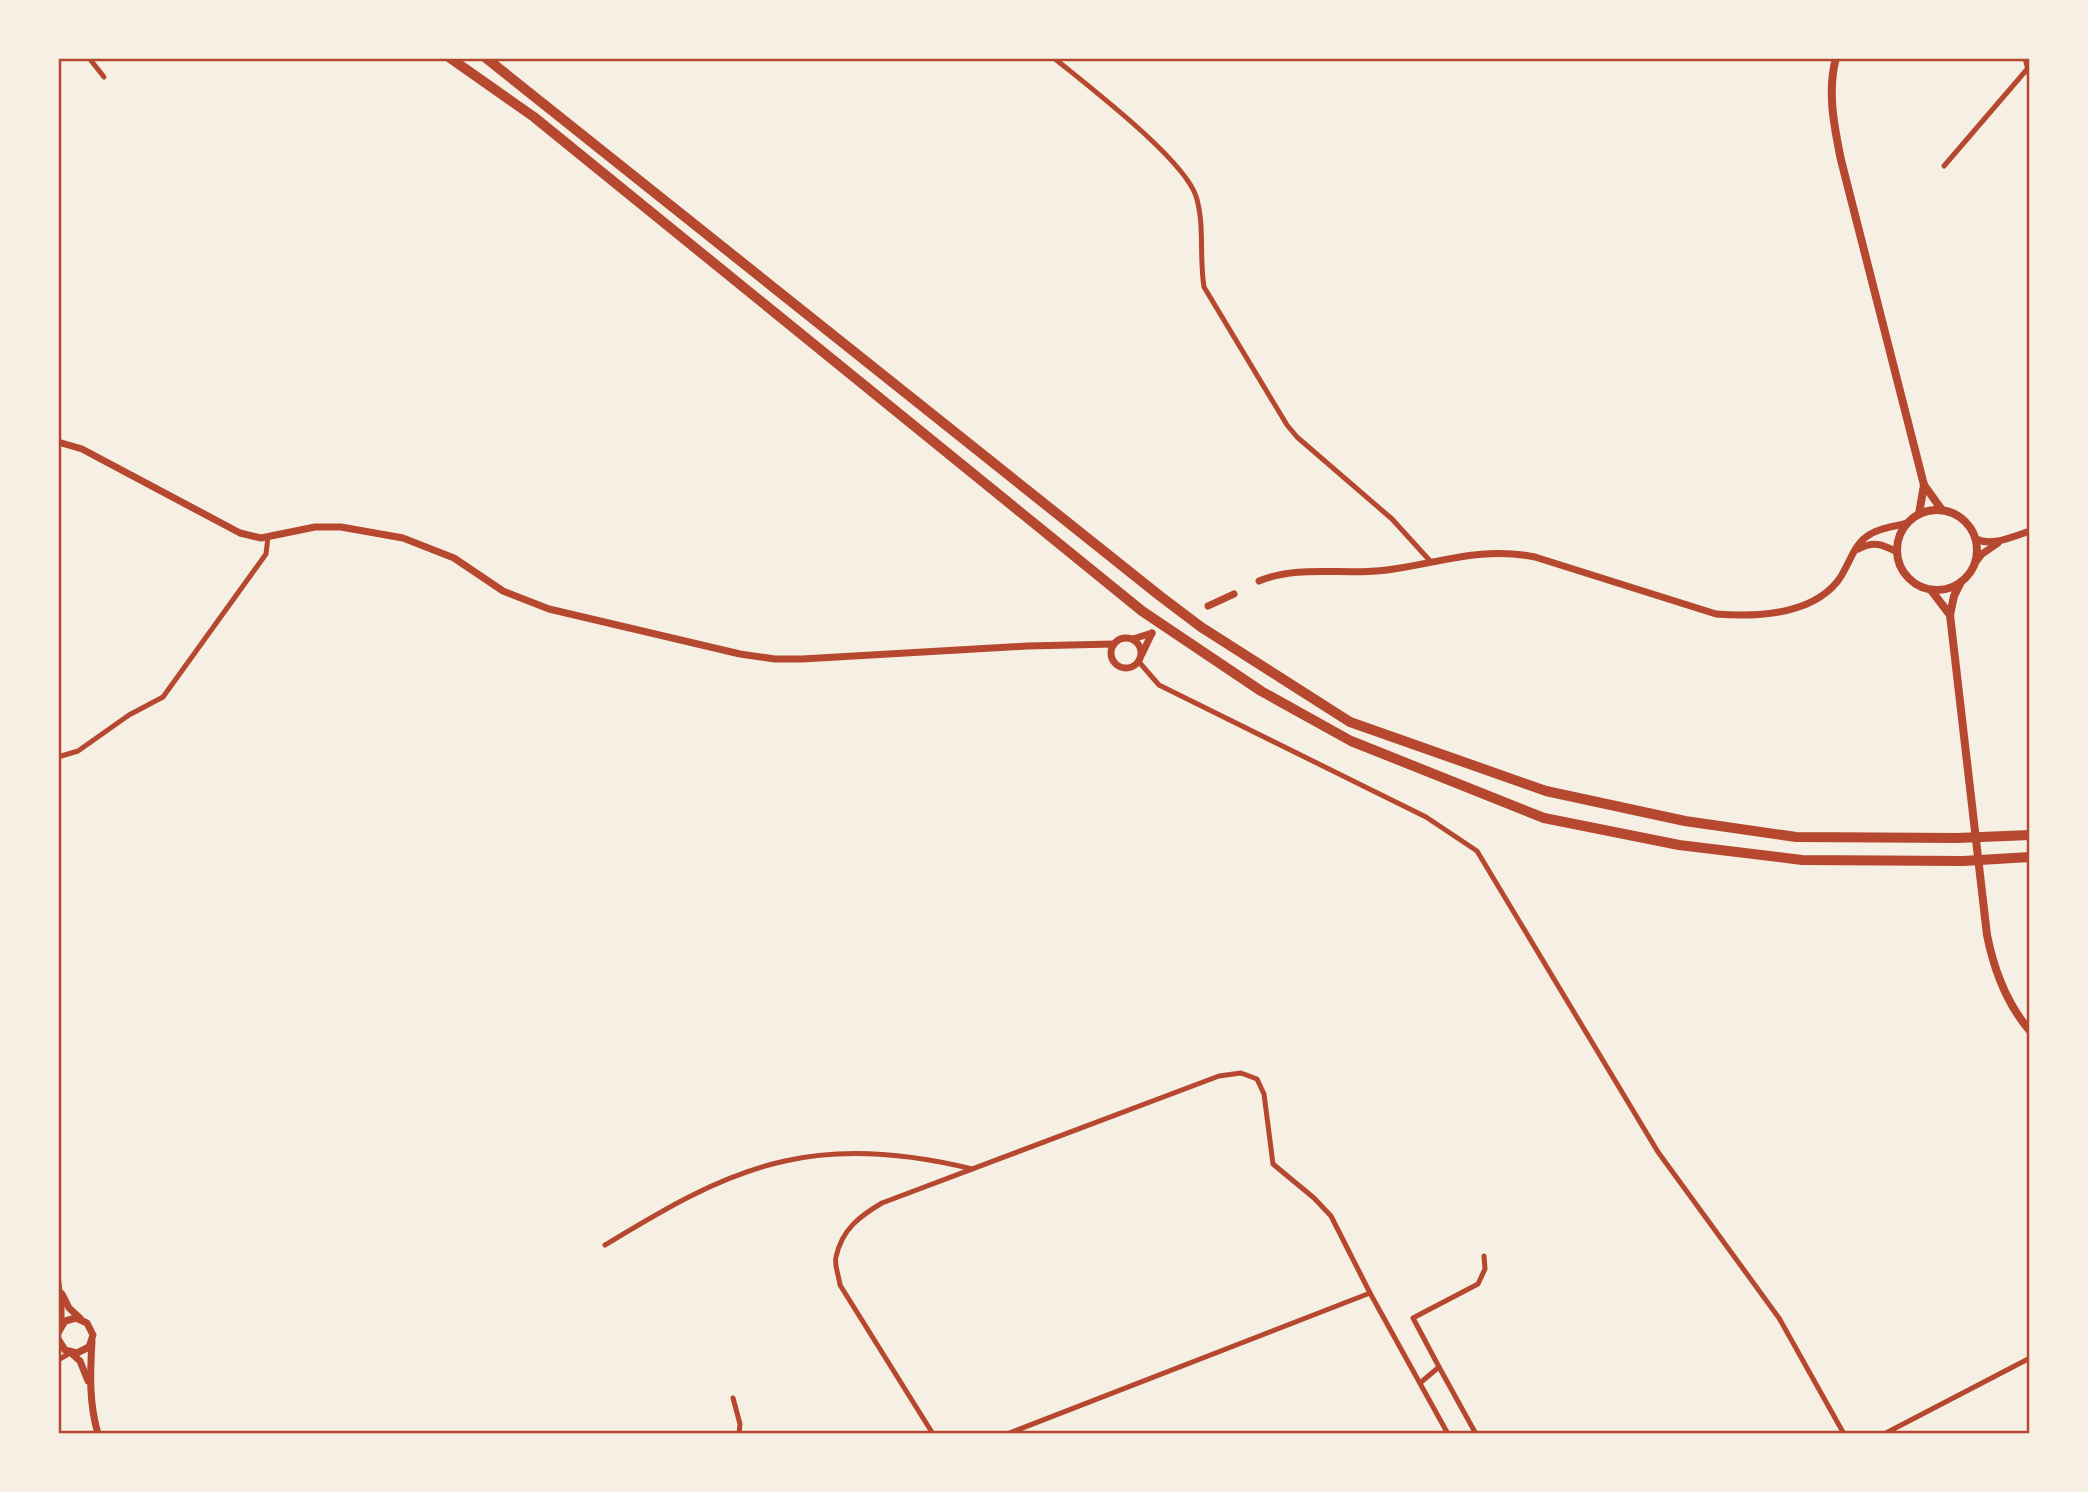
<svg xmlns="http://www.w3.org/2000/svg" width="2088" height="1492" viewBox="0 0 2088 1492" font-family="Karla,sans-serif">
  <rect width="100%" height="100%" fill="#f6efe4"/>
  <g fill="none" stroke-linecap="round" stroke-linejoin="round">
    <g stroke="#b5482f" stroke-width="5">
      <path d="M89 58 104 77"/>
      <path d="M1054 58C1088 86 1183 158 1196 196 1205 225 1199 257 1204 287L1287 425 1297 437 1392 519 1431 562"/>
      <path d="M1944 166 2029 67"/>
      <path d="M1139 662 1159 685 1426 817 1477 851 1658 1152 1779 1318 1844 1434"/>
      <path d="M58 757 78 751 129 715 163 697 266 554 268 537"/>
      <path d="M605 1245C661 1211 720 1175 785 1161 847 1147 911 1154 972 1169"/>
      <path d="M58 1360 70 1353"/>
      <path d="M1439 1367 1476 1434"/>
      <path d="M1420 1383 1439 1367 1413 1318 1478 1284 1485 1269 1484 1256"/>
      <path d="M733 1398 740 1424 739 1434"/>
      <path d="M933 1434 840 1285C839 1276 834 1265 836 1257 842 1229 860 1216 882 1203L1219 1076 1241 1073 1257 1079 1264 1094 1273 1164 1314 1198 1331 1216 1370 1293 1448 1434"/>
      <path d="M1007 1434 1370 1293"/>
      <path d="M1884 1434 2030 1358"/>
    </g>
    <g stroke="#b5482f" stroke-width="7">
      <path d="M2026 58 2030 74"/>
      <path d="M58 442 82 449 240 533 261 538 315 527H341L403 538 454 558 503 591 549 609 740 654 775 659H802L1027 646 1114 644"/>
      <path d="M1976 539C1992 547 2014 536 2030 531"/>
      <path d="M1858 549C1874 541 1882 544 1897 552"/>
      <path d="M1975 563 1982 554 1998 543"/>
      <path d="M1259 581C1300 564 1344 576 1387 570 1440 563 1481 546 1535 557L1716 614C1755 617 1810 615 1837 582 1848 569 1852 547 1866 537 1877 528 1894 527 1907 523"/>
      <path d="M1208 606 1234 594"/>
      <circle cx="1126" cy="653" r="15"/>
      <path d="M1133 639 1152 633"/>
      <path d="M1142 654 1152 633"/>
      <path d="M58 1283 61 1307V1325"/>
      <path d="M62 1294 69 1308 80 1318"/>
      <path d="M58 1333 65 1321 76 1318 87 1323 93 1335 89 1347 77 1353 65 1350 58 1339"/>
      <path d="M92 1341C90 1374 89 1403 98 1434"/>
      <path d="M71 1353 80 1361 88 1381"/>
    </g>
    <g stroke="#b5482f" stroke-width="8">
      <path d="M1836 58C1827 91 1834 126 1841 160L1924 485 1942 510"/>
      <circle cx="1937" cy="550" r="40"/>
      <path d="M1919 514 1924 485"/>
      <path d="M1961 582 1954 596 1950 615 1987 935C1994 970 2006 1003 2030 1031"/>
      <path d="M1931 590 1950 615"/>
    </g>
    <g stroke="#b5482f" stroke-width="10">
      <path d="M450 58 534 117 1142 611 1261 691 1351 741 1544 818 1679 845 1802 860 1963 861 2030 857"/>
      <path d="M486 58 1160 596 1201 627 1350 722 1546 791 1685 821 1796 837 1957 838 2030 835"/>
    </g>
  </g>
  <rect width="2088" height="1492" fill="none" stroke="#f6efe4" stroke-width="119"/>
  <rect x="60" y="60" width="1968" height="1372" fill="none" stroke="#b5482f" stroke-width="2.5"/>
</svg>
